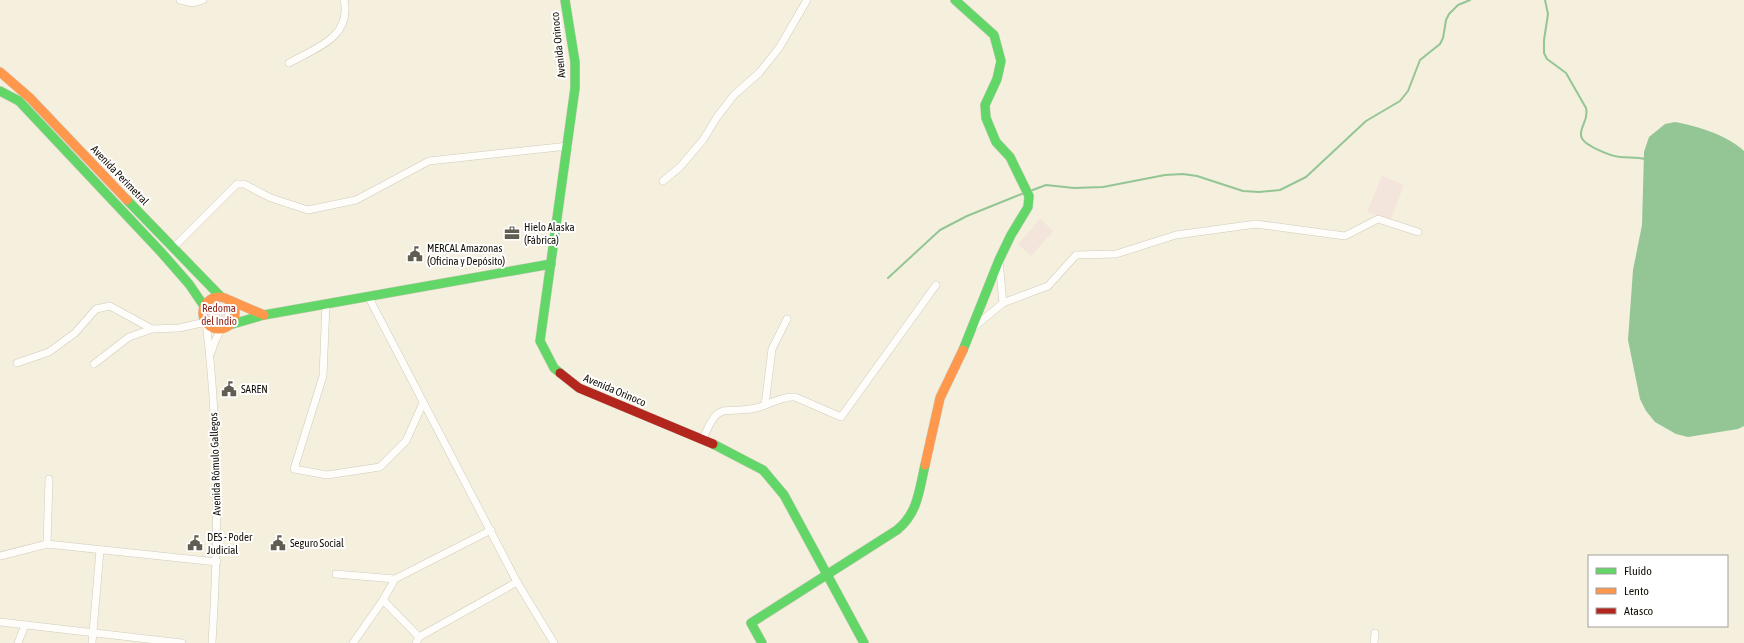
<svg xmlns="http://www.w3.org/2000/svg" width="1744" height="643" viewBox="0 0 1744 643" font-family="'Asap Condensed',sans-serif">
  <rect width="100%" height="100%" fill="#f5efde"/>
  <g fill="#f3e5db">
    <path d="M1382 176 1404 185 1390 221 1367 212Z"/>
    <path d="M1040 219 1053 231 1031 256 1018 244Z"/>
    <circle cx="219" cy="314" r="12"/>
  </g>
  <path fill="#93c694" d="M1675 122C1697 126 1727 135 1744 151V426L1738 429 1688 437 1676 434 1655 422 1646 411 1640 399 1628 340 1633 270 1642 225 1644 152 1649 137 1665 124Z"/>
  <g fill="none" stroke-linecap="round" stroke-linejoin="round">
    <g stroke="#93c694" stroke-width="2">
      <path d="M1545 0 1548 14 1544 40V53L1547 59 1566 73 1586 108C1589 121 1580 125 1581 135 1581 145 1611 156 1620 157 1628 158 1637 157 1645 159"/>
      <path d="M1030 191 1046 185 1074 188 1103 187 1165 175 1183 174 1197 176 1243 191 1259 192 1280 190 1306 177 1366 121 1400 101 1408 91 1420 60 1440 44 1443 38 1446 20 1449 14 1458 5 1470 0"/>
      <path d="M888 278 940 230 967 216 1024 193"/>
    </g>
    <g stroke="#cfcbbd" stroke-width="8">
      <g id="street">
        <path d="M180 0 193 3 203 0"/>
        <path d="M289 63C316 48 352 37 344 0"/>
        <path d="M663 181 680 167 703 140 717 117 734 95 759 73 779 48 807 0"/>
        <path d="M173 248 237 184H244L271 198 308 210 356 200 429 161 568 146"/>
        <path d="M999 261 1003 303"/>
        <path d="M368 296 517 582 554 643"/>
        <path d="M326 304 323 376 294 469 327 475 380 467 406 441 423 403"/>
        <path d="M974 327 1003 303 1048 286 1076 255 1116 254 1176 235 1256 224 1345 236 1378 219 1418 232"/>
        <path d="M211 353 215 341 221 329"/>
        <path d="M17 363 49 352 75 333 96 309 110 306 152 329 179 328 206 322C219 429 219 536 212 643"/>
        <path d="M94 364 129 337 152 329"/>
        <path d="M765 405 772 349 787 319"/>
        <path d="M703 439C719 399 723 415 756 408 769 405 781 396 795 397L841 417 936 285"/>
        <path d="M47 544 49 479"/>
        <path d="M0 556 47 544 217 562"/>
        <path d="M336 574 395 579"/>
        <path d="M383 600 419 637"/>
        <path d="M0 622 182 643"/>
        <path d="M18 643 25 625"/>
        <path d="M92 643 100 550"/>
        <path d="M353 643 383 600 395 579 491 530"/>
        <path d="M416 643 419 637 517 582"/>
        <path d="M1374 643 1375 633"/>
      </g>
    </g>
    <g stroke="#cfcbbd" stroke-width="10">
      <g id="fast">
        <path d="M955 0 994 35 1001 61 997 79 985 105 986 118 996 142 1010 157 1029 196 1028 207 1011 235 999 260 963 350"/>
        <path d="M0 91 19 101 161 252 189 284 204 306"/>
        <path d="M127 200 221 297"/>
        <path d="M229 325 264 315 551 264"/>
        <path d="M560 373 554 368 540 341 575 88V62L565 0"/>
        <path d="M713 444 763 470 784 495 864 643"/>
        <path d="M762 643 751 623 897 530C918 513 919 491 925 465"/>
      </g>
    </g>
    <g stroke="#cfcbbd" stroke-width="10">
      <g id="slow">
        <path d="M0 72 30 98 127 200"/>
        <circle cx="219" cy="313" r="16"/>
        <path d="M229 300 264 315"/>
        <path d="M925 465 940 398 963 350"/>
      </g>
    </g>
    <g stroke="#cfcbbd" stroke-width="10">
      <path id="jam" d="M560 373 579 388 713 444"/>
    </g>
    <use href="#street" stroke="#fefdfa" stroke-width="7"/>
    <use href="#fast" stroke="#63d668" stroke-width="9"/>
    <use href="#slow" stroke="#ff974d" stroke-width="9"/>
    <use href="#jam" stroke="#b3261e" stroke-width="9"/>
  </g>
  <defs>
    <g id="office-bare" transform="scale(1.2)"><path d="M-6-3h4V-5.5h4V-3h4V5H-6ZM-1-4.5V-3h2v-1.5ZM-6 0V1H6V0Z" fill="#625d51" stroke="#fff" stroke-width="2.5" paint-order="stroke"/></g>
    <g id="civic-bare" transform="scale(1.2)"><path d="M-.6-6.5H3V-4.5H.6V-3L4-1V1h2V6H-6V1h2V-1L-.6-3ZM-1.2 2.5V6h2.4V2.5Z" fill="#625d51" stroke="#fff" stroke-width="2.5" paint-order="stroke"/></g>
  </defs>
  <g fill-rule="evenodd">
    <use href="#office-bare" x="512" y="233"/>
    <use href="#civic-bare" x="415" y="254"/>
    <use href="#civic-bare" x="229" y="389"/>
    <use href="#civic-bare" x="195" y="543"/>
    <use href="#civic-bare" x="278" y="543"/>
  </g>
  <g text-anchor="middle" stroke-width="4" stroke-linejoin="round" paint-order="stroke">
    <g font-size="11" fill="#130f05" stroke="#fff">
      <text transform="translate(558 45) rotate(-96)" y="4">Avenida Orinoco</text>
      <text transform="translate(120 175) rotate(46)" y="4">Avenida Perimetral</text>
      <text transform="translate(615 390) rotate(23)" y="4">Avenida Orinoco</text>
      <text transform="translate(215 464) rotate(-92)" y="4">Avenida Rómulo Gallegos</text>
    </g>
    <g font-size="11" fill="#130f05" stroke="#fff" text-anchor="start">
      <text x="524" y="231">Hielo Alaska<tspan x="524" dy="13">(Fábrica)</tspan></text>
      <text x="427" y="252">MERCAL Amazonas<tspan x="427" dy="13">(Oficina y Depósito)</tspan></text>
      <text x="241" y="393">SAREN</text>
      <text x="207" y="541">DES - Poder<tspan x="207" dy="13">Judicial</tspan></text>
      <text x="290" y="547">Seguro Social</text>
    </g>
    <g font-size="11" fill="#8f1f11" stroke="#fff">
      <text x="219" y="312">Redoma<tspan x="219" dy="13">del Indio</tspan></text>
    </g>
  </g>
  <rect x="1588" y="555" width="140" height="72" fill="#ffffff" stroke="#a19f9b"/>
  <rect x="1596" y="568" width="20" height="6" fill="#63d668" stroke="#a19f9b"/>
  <text x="1624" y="575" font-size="12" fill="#130f05">Fluido</text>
  <rect x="1596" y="588" width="20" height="6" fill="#ff974d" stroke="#a19f9b"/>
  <text x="1624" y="595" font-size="12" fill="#130f05">Lento</text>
  <rect x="1596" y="608" width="20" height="6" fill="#b3261e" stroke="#a19f9b"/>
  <text x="1624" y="615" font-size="12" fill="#130f05">Atasco</text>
</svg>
